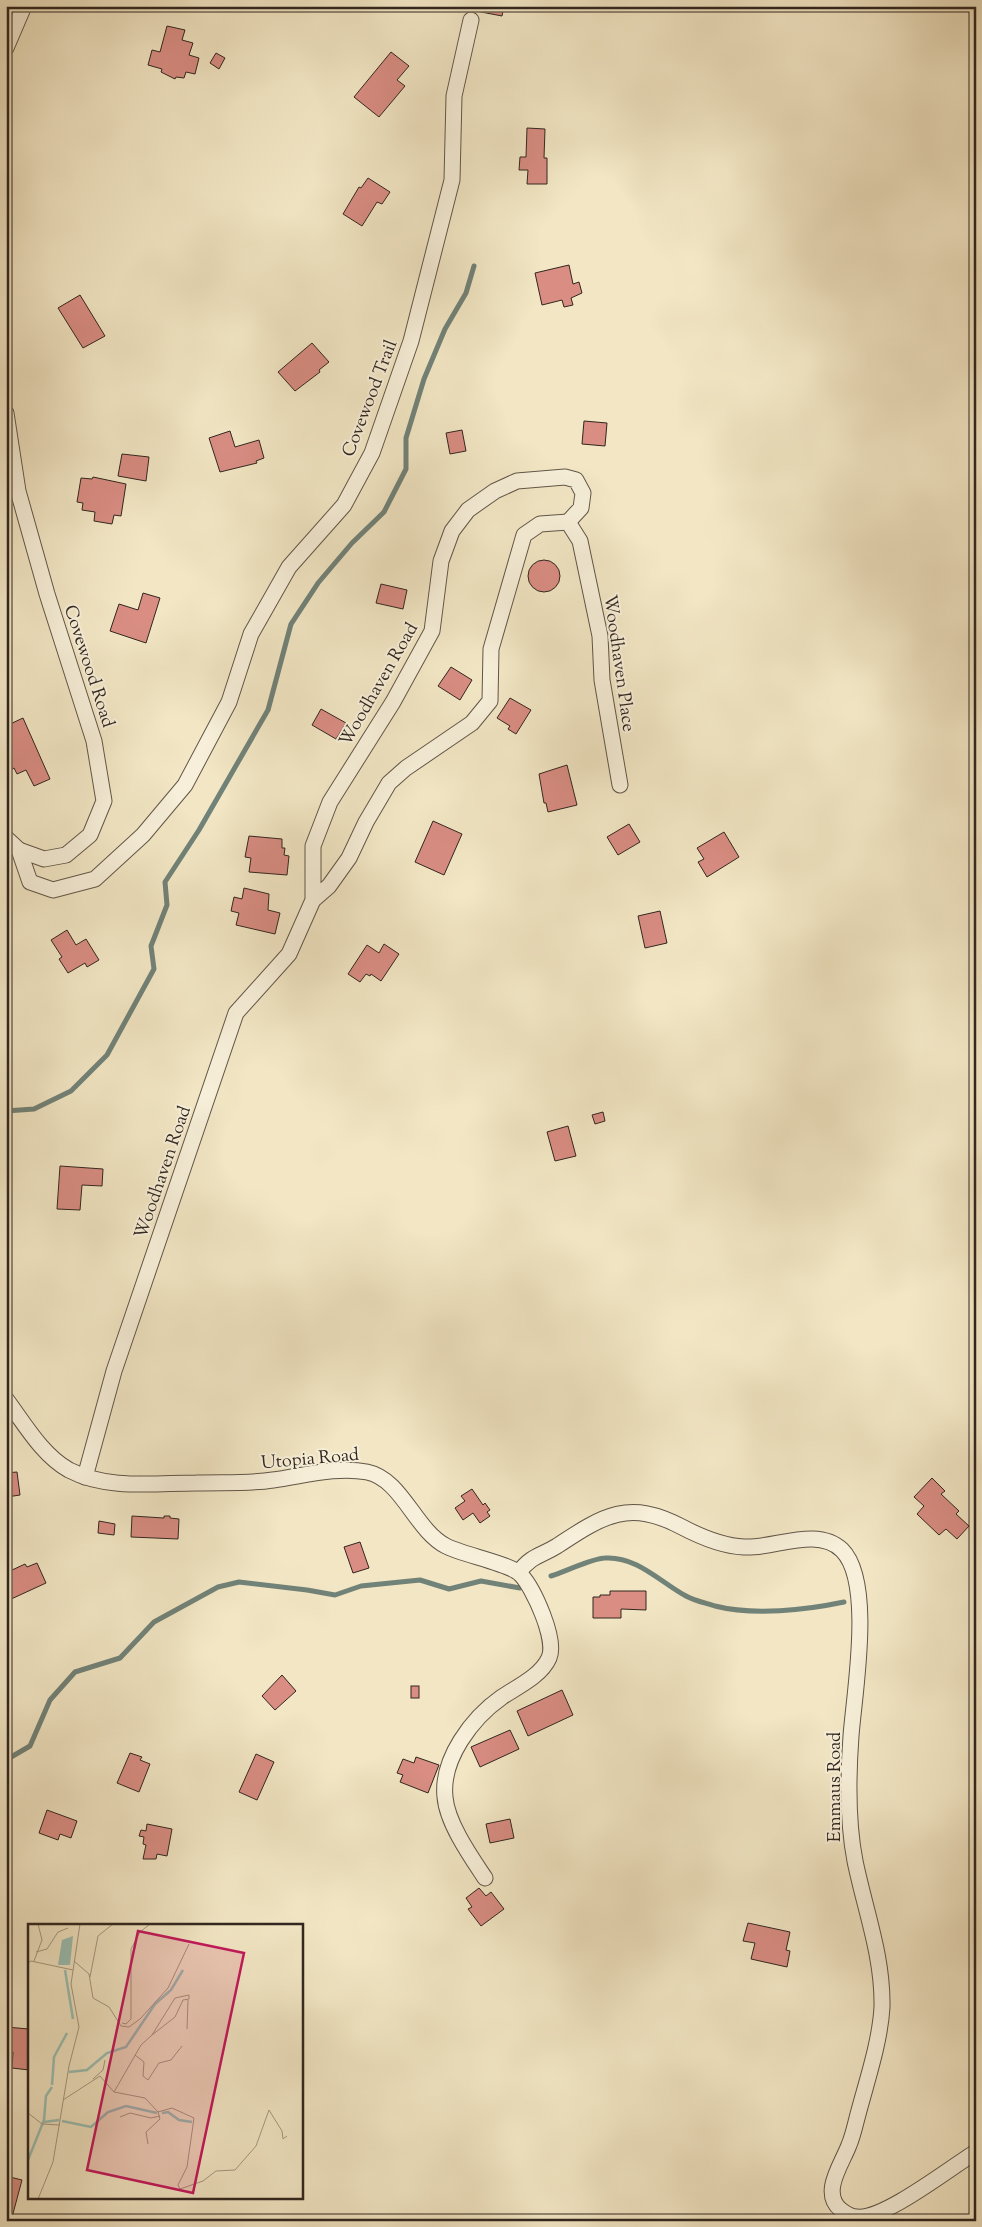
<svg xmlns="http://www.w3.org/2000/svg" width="982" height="2227" viewBox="0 0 982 2227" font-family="'Sorts Mill Goudy',serif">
  <rect width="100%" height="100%" fill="#f2e6c4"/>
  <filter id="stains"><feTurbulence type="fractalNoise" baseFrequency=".004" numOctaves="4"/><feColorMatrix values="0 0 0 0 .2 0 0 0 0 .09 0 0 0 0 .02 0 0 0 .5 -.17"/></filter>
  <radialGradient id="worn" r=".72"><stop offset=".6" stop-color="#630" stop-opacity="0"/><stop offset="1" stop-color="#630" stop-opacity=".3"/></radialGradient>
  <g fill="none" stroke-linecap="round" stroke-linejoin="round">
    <g stroke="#718278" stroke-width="5">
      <path d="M6 1111 34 1109 71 1091 107 1055 154 969 151 946 167 905 165 882 199 830 268 710 291 624 318 583 352 543 384 512 406 469V438L424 379 445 329 466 293 474 266"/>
      <path d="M551 1576C564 1572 593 1558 605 1558 637 1556 660 1582 686 1596 695 1601 706 1603 715 1606 754 1616 806 1610 844 1602"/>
      <path d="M6 1760 30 1746 50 1700 75 1672 120 1658 154 1622 218 1587 239 1582 307 1590 335 1595 361 1586 420 1580 449 1589 481 1581 520 1588"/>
    </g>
  </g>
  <g fill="#d98d83" stroke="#31261f">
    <path d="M477 6H504L502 16 476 11Z"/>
    <path d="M167 26 185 30 182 40 193 43 189 55 199 58 195 74 186 72 184 78 176 77 175 79 161 72 162 69 148 65 152 50 160 52Z"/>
    <path d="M391 52 409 66 397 80 405 86 379 117 354 97Z"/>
    <path d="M216 53 225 58 219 69 210 63Z"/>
    <path d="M527 128 545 129 544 158H547V184H527L528 170H519L520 157H526Z"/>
    <path d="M368 178 390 192 382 204 377 202 362 226 343 214 359 187 361 188Z"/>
    <path d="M569 265 573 284 579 282 582 293 571 298 573 305 564 307 562 300 542 305 535 273Z"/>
    <path d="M80 295 105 336 83 348 58 308Z"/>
    <path d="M312 343 329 362 319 370 320 372 295 391 278 372Z"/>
    <path d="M584 421 607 423 605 446 582 444Z"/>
    <path d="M462 430 466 451 450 454 446 433Z"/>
    <path d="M230 431 235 447 259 440 264 458 256 461 257 463 220 472 209 438Z"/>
    <path d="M122 454 149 457 146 481 118 476Z"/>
    <path d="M93 477 126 484 121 516 114 515 112 524 94 521 95 512 82 510 83 503 77 502 81 478 92 479Z"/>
    <circle cx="544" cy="576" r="16"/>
    <path d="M381 584 407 590 403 609 376 603Z"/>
    <path d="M143 593 160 598 146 643 110 631 119 604 138 610Z"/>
    <path d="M451 667 472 680 460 700 438 686Z"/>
    <path d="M510 698 531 710 516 734 508 729 510 726 497 718Z"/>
    <path d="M321 709 346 723 336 739 312 725Z"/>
    <path d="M23 718 50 779 34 786 26 770 17 774 14 768 8 772 6 769V726Z"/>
    <path d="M567 765 577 805 548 812 546 803H544L539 774Z"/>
    <path d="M433 821 462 834 444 875 415 862Z"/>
    <path d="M629 824 640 842 618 855 607 837Z"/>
    <path d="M724 832 739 857 707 877 698 862 704 859 697 848Z"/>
    <path d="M249 836 282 839V848H285L284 855 289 856 287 875 249 872 251 858 245 857Z"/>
    <path d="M244 888 269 894 268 910 280 913 275 934 236 925 239 913 231 911 234 897 242 899Z"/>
    <path d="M660 911 667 943 645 948 638 916Z"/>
    <path d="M67 930 76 945 86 939 99 960 87 967 85 963 68 973 59 959 62 957 51 940Z"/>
    <path d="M384 944 399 954 381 981 371 974 370 976 366 974 360 982 348 974 367 945 379 953Z"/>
    <path d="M603 1112 605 1121 595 1124 592 1115Z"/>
    <path d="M568 1126 576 1156 555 1161 547 1132Z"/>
    <path d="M60 1166 103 1169 102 1186 82 1185 80 1210 57 1209Z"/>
    <path d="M17 1472 20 1495 7 1497 6 1503V1473Z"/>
    <path d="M932 1478 945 1491 941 1494 959 1511 956 1514 969 1526 957 1539 946 1529 939 1535 917 1514 924 1506 914 1497Z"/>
    <path d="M472 1489 483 1505 485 1503 490 1510 487 1512 490 1516 480 1523 473 1513 463 1520 455 1508 465 1501 461 1496Z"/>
    <path d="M132 1516 164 1518V1516H170V1518L179 1519 178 1539 131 1537Z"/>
    <path d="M99 1521 115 1524 114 1535 98 1533Z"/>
    <path d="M360 1542 369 1568 353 1573 344 1547Z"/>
    <path d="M37 1563 46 1583 9 1600 6 1593V1577L11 1575 10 1571 25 1564 27 1567Z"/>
    <path d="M610 1591H646V1610L621 1609V1618H593V1597H600V1595H610Z"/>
    <path d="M282 1675 296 1691 275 1710 262 1696Z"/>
    <rect x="411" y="1686" width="8" height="12"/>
    <path d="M562 1690 573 1715 528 1736 517 1711Z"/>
    <path d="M510 1730 519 1749 480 1767 471 1747Z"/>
    <path d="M130 1753 142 1757 140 1760 150 1764 139 1792 117 1783Z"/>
    <path d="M256 1754 274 1762 257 1800 239 1792Z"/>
    <path d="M416 1757 439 1765 428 1793 400 1782 403 1775 397 1773 403 1759 414 1763Z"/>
    <path d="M47 1810 77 1821 71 1838 60 1834 58 1840 39 1833Z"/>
    <path d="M510 1819 514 1838 490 1843 486 1824Z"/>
    <path d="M147 1824 172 1829 167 1856 157 1854 156 1859H143L146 1845 143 1844 144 1837 139 1836 141 1830 146 1831Z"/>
    <path d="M479 1888 486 1896 491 1892 504 1909 481 1926 468 1909 472 1907 466 1898Z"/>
    <path d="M748 1923 790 1932 786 1950 790 1951 787 1967 751 1959 755 1943 743 1941Z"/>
    <path d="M6 2027 29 2029V2070L12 2068 13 2052H6Z"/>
    <path d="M6 2176 22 2180 11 2221H6Z"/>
  </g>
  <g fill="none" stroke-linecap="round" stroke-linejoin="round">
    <g stroke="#615648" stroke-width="17">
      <g id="minor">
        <path d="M6 48 24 6"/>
        <path d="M6 413 18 491 47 594 94 741 104 801 90 835 66 855 44 859 19 850 6 838"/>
        <path d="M568 522 580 541 600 636 602 680 620 785"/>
        <path d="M19 850 30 882 53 890 95 879 143 835 185 785 229 702 251 634 289 567 344 505 372 453 411 341 452 180 454 96 471 20"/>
        <path d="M6 1399C24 1423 42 1455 69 1470 107 1490 155 1483 196 1483 222 1482 247 1484 273 1480 303 1476 337 1466 367 1472 402 1479 415 1530 446 1546 463 1555 512 1564 521 1575 534 1589 557 1640 549 1658 541 1676 517 1687 502 1697 472 1718 441 1759 445 1797 447 1823 471 1857 485 1878"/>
        <path d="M85 1477 114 1371 236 1013 289 954 313 900V846L330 802 393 702 432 631 441 561 452 531 468 510 495 491 517 481 565 477 576 480 583 493 581 508 568 522 540 524 524 535 491 649 490 701 472 723 406 768 389 783 366 822 349 858 329 886 313 900"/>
        <path d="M519 1572C532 1555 541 1556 557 1546 604 1515 629 1499 682 1527 701 1537 723 1546 744 1547 774 1549 817 1526 842 1550 874 1582 854 1694 851 1736 848 1777 847 1820 855 1861 865 1910 883 1956 882 2007 880 2044 865 2086 856 2122 854 2130 852 2138 849 2145 842 2164 820 2193 841 2210 845 2213 852 2217 857 2217 884 2220 951 2167 976 2152"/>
      </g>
    </g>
    <use href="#minor" stroke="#f7efd9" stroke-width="15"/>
  </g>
  <g text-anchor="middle" stroke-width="4" stroke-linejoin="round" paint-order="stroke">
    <g font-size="18" fill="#31261f" stroke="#f7efd9">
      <text transform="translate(369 398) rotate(-69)" y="6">Covewood Trail</text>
      <text transform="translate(620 663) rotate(82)" y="6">Woodhaven Place</text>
      <text transform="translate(90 666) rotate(72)" y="6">Covewood Road</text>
      <text transform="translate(378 684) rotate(-60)" y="6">Woodhaven Road</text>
      <text transform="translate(162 1172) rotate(-71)" y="6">Woodhaven Road</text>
      <text transform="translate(310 1458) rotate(-5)" y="6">Utopia Road</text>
      <text transform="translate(834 1787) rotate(-90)" y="6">Emmaus Road</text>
    </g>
  </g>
  <g transform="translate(28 1924)">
    <rect width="275" height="275" fill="#f2e6c4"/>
    <path d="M45 12 42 41H30L34 16Z" fill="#9bc0b4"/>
    <path fill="none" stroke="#9bc0b4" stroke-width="2.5" d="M37 46 45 95M41 148 59 146 79 129 98 123 127 80 143 66 155 46M24 161 26 133 39 109M134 189 140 188 151 196 164 198M34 197 63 203 80 188 98 182 129 189M16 198 31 196M0 236 16 196 18 172 24 163"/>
    <path fill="none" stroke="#a59982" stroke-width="1" d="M8 28 19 25 30 8 40 4M6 37 14 16 10 0M46 37 61 50 65 74 81 83 93 102 101 103 112 95 140 64 161 20M0 39 3 37 45 46M62 53 70 12 85 0M94 99 98 100 103 95V25L112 8 122 0M159 105 160 76M107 131 116 138 115 152 120 156 131 139 143 136 154 122M65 155 75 146 77 136M86 168 113 121 124 111 147 74 161 71V75L155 76 147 93 124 111M35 176 72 152 86 168 117 174 130 188 132 195 118 208 120 220M130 188 144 184 166 194 159 243 150 261 152 265 175 257 188 247 207 246 228 222 241 186 254 207 255 215 259 212M0 189 14 200 32 201M92 193 102 189 123 194 132 192M10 275 25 238 41 142 51 103 43 60 52 0"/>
    <path fill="#c2185b" fill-opacity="0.15" stroke="#c2185b" stroke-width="2.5" d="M110 7 216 29 165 269 59 246Z"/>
    <rect width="275" height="275" fill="none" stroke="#31261f" stroke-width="2.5"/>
  </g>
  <rect width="982" height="2227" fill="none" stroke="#f2e6c4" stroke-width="25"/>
  <rect x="8" y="8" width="967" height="2212" fill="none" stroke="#31261f" stroke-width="2.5"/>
  <rect x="12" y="12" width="957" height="2202" fill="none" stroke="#31261f"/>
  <rect width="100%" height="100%" filter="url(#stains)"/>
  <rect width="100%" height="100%" fill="url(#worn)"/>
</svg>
